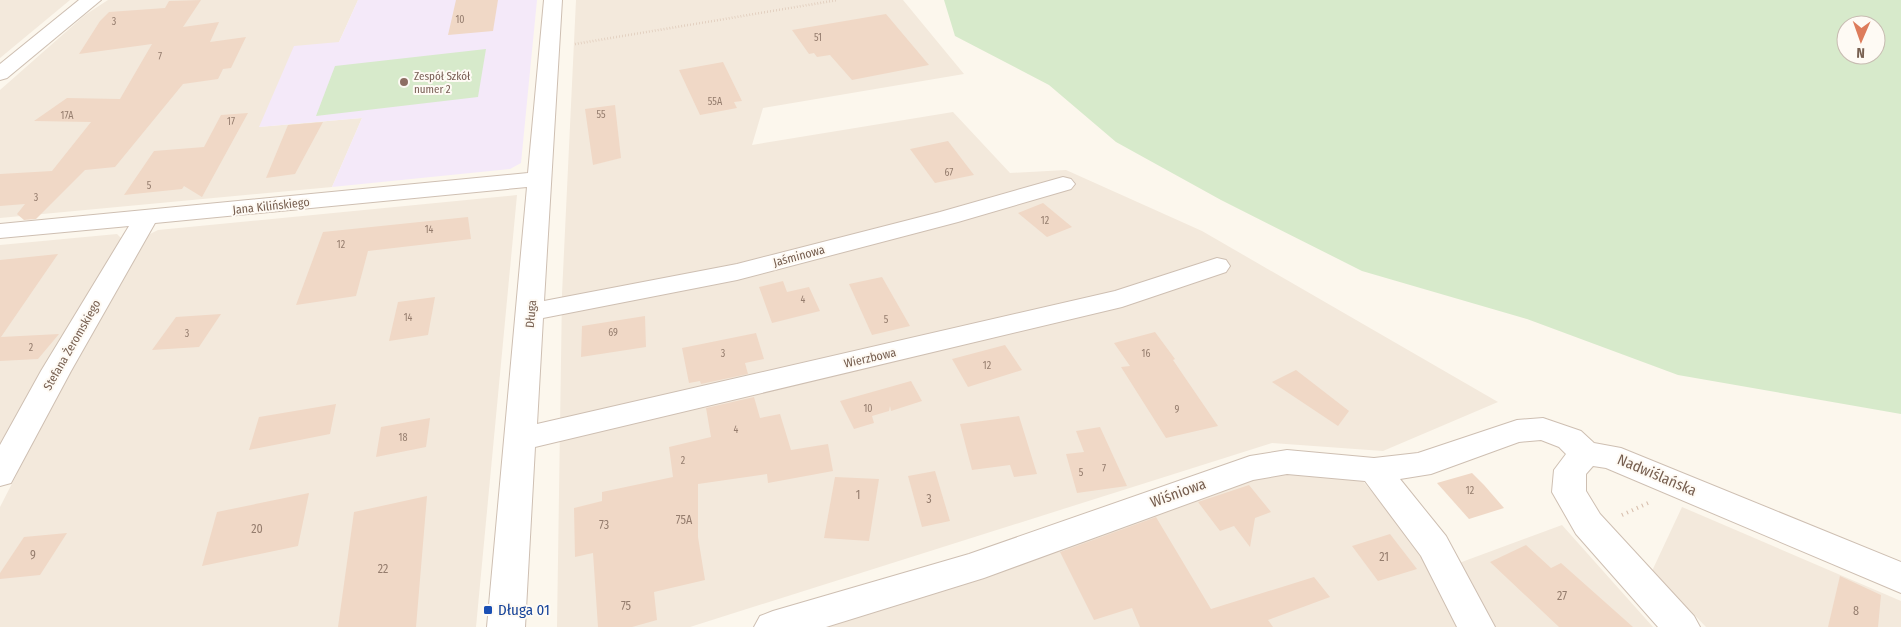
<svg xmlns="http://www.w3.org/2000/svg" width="1901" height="627" viewBox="0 0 1901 627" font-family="'Fira Sans Condensed',sans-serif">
  <rect width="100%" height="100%" fill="#fcf7ed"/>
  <g fill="#f3e9dc">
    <path d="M0 0H70L0 58Z"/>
    <path d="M108 0H358L339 42 259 127 362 118 332 187 0 218V90L85 15Z"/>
    <path d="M576 0H903L964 74 763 108 752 145 953 112 1010 173 1066 170 1202 231 1498 402 1383 451 1272 443 690 627H557L562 294Z"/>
    <path d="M517 195 476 627H0V507L70 370 146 236 158 230Z"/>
    <path d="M117 234 121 238 0 448V245Z"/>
    <path d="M1288 469 1361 479 1425 553 1432 573 1562 525 1653 627H807L1255 476Z"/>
    <path d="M1682 507 1901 601V627H1706L1652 571Z"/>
  </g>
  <path fill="#f4e9f9" d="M358 0H537L521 163 510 169 332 187 362 118 259 127 294 46 339 42Z"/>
  <g fill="#d7eacb" fill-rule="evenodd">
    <path d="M944 0H1901V414L1678 375 1527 319 1362 271 1221 200 1116 142 1049 85 955 36ZM1846 25H1876V55H1846Z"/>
    <path d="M486 49 478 97 316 116 335 66Z"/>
  </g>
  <g fill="#f0d8c6">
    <path d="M201 0 183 27 219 22 210 42 246 37 231 68 223 69 218 79 183 84 115 167 85 170 36 219 24 220 17 214 25 204 0 206V174L52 171 91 122 34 121 67 98 120 99 152 44 79 54 100 21 109 12 165 8 169 1Z"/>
    <path d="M456 0H498L493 31 448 35Z"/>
    <path d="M886 14 929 65 852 80 830 55 817 57 814 53 809 54 792 30Z"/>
    <path d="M723 62 742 101 734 102 737 108 700 115 679 70Z"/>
    <path d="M615 105 621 158 593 165 585 109Z"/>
    <path d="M248 113 202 197 184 186 182 189 124 195 154 151 204 147 221 115Z"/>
    <path d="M323 122 295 174 266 178 288 125Z"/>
    <path d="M948 141 974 175 935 183 910 149Z"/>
    <path d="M1043 203 1072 227 1047 237 1018 213Z"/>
    <path d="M468 217 471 239 368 251 356 296 296 305 323 232Z"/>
    <path d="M58 254 1 337 59 334 38 359 0 361V260Z"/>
    <path d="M882 277 910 326 872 335 849 284Z"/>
    <path d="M783 281 787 292 809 287 820 311 772 323 759 287Z"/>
    <path d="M435 297 428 335 389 341 398 302Z"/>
    <path d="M221 314 199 347 152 350 176 317Z"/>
    <path d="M645 316 646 347 581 357 582 326Z"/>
    <path d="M1155 332 1175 359 1173 360 1218 426 1166 438 1121 367 1130 366 1114 343Z"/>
    <path d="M756 333 764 359 745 363 748 374 701 384 700 381 689 383 682 348Z"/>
    <path d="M1005 345 1022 370 968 387 952 359Z"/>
    <path d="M1296 370 1349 411 1338 426 1272 382Z"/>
    <path d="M911 381 922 401 891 411 890 406 889 411 872 416 874 423 854 429 840 401Z"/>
    <path d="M754 397 760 418 780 414 791 450 828 444 833 471 768 483 767 474 698 484V537L705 580 654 592 657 620 632 627H598L593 553 575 557 574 508 602 501V492L673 477 669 447 711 437 706 408Z"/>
    <path d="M336 404 330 434 249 450 259 417Z"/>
    <path d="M1019 416 1037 474 1014 477 1010 465 972 470 960 424Z"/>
    <path d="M430 418 426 447 376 457 381 427Z"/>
    <path d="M1100 427 1127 486 1077 493 1066 454 1084 452 1076 431Z"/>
    <path d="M935 471 950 521 922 527 908 476Z"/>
    <path d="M1472 473 1484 485 1504 508 1469 519 1437 483Z"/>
    <path d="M835 477 879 479 869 541 824 538Z"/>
    <path d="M1249 485 1271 512 1255 518 1250 547 1234 526 1220 531 1198 502Z"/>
    <path d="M309 493 298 546 202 566 217 512Z"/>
    <path d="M427 496 416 627H338L354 512Z"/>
    <path d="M1156 517 1211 609 1314 577 1330 597 1268 620 1273 627H1140L1132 608 1094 620 1060 552Z"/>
    <path d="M67 533 40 575 0 579V573L24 537Z"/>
    <path d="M1390 534 1417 569 1378 581 1352 546Z"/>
    <path d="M1526 545 1551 568 1561 563 1633 627H1559L1490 562Z"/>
    <path d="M1840 576 1881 595 1878 627H1828Z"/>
  </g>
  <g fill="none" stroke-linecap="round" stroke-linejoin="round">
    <g stroke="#cebfb2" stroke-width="2">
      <g id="minor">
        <path d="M79 0H101L7 78 0 80V64Z"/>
        <path d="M544 0H562L544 301 737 264 940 212 1063 177 1071 179 1075 184 1071 189 958 222 737 280 543 318 537 424 1115 291 1217 258 1226 260 1230 266 1226 272 1122 307 535 447 525 627H487L527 187 155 223 71 371 11 483 0 486V445L41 371 129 226 0 238V224L528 173Z"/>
        <path d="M1543 418 1581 431 1594 443 1621 448 1901 562V593L1606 468 1593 466 1586 474V491L1600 514 1694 616 1700 627H1658L1576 534 1552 492 1554 470 1566 454 1559 447 1541 440 1519 442 1431 474 1400 479 1446 536 1495 627H1457L1421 556 1365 481 1287 474 1253 480 984 578 826 627H754L760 616 773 611 969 554 1250 456 1287 450 1374 458 1418 453 1517 420Z"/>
      </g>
    </g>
    <path stroke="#d5bba9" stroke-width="2.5" stroke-dasharray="0.5 2.5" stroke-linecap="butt" d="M575 44 838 0"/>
    <path stroke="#d5bba9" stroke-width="4" stroke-dasharray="1 4.5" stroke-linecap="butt" d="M1622 515 1648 503"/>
    <use href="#minor" fill="#fff" fill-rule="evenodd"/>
  </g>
  <circle fill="#8d6e63" stroke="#fefaf4" stroke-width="2" cx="404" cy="82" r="5"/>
  <rect fill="#1a4fb4" stroke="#fefaf4" stroke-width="2" x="483" y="605" width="10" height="10" rx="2.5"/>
  <g text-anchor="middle" stroke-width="4" stroke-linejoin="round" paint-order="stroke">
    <g font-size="10" fill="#957d6e">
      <text x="460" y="23">10</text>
      <text x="114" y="25">3</text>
      <text x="818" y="41">51</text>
      <text x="160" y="60">7</text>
      <text x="715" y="105">55A</text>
      <text x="601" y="118">55</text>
      <text x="67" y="119">17A</text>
      <text x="231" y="125">17</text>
      <text x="949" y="176">67</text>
      <text x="149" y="189">5</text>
      <text x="36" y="201">3</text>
      <text x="1045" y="224">12</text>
      <text x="429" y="233">14</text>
      <text x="341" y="248">12</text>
      <text x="803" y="303">4</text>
      <text x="408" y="321">14</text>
      <text x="886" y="323">5</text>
      <text x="613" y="336">69</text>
      <text x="187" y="337">3</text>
      <text x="31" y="351">2</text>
      <text x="723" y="357">3</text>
      <text x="1146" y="357">16</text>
      <text x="987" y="369">12</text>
      <text x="868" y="412">10</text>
      <text x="1177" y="413">9</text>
      <text x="736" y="433">4</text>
      <text x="403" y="441">18</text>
      <text x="683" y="464">2</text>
      <text x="1104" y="472">7</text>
      <text x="1081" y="476">5</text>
      <text x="1470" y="494">12</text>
    </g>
    <g font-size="11" fill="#785e54" stroke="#fefaf4" text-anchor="start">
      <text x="414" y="80">Zespół Szkół<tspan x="414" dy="13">numer 2</tspan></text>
    </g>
    <g font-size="12" fill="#775f50" stroke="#fefaf4">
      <text transform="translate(271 206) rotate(-6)" y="4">Jana Kilińskiego</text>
      <text transform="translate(799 256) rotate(-15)" y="4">Jaśminowa</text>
      <text transform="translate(531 314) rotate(-85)" y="4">Długa</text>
      <text transform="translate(72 345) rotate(-60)" y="4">Stefana Żeromskiego</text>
      <text transform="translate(870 358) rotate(-13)" y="4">Wierzbowa</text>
    </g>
    <g font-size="12" fill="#957d6e">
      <text x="858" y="499">1</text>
      <text x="929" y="503">3</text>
      <text x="684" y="524">75A</text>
      <text x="604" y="529">73</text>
      <text x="257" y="533">20</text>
      <text x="33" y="559">9</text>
      <text x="1384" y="561">21</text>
      <text x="383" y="573">22</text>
      <text x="1562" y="600">27</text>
      <text x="626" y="610">75</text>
      <text x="1856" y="615">8</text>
    </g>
    <g font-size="15" fill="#775f50" stroke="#fefaf4">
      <text transform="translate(1657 475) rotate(23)" y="5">Nadwiślańska</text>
      <text transform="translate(1178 493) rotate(-20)" y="5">Wiśniowa</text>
    </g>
    <g font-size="15" fill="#164399" stroke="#fefaf4" text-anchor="start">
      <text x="498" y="615">Długa 01</text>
    </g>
  </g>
  <g transform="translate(1861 40) rotate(182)"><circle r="24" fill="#fefaf4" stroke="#c8bcb2"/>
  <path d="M0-4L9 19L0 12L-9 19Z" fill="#dd7c5b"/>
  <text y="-8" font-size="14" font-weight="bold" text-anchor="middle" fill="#775f50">N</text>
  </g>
</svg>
